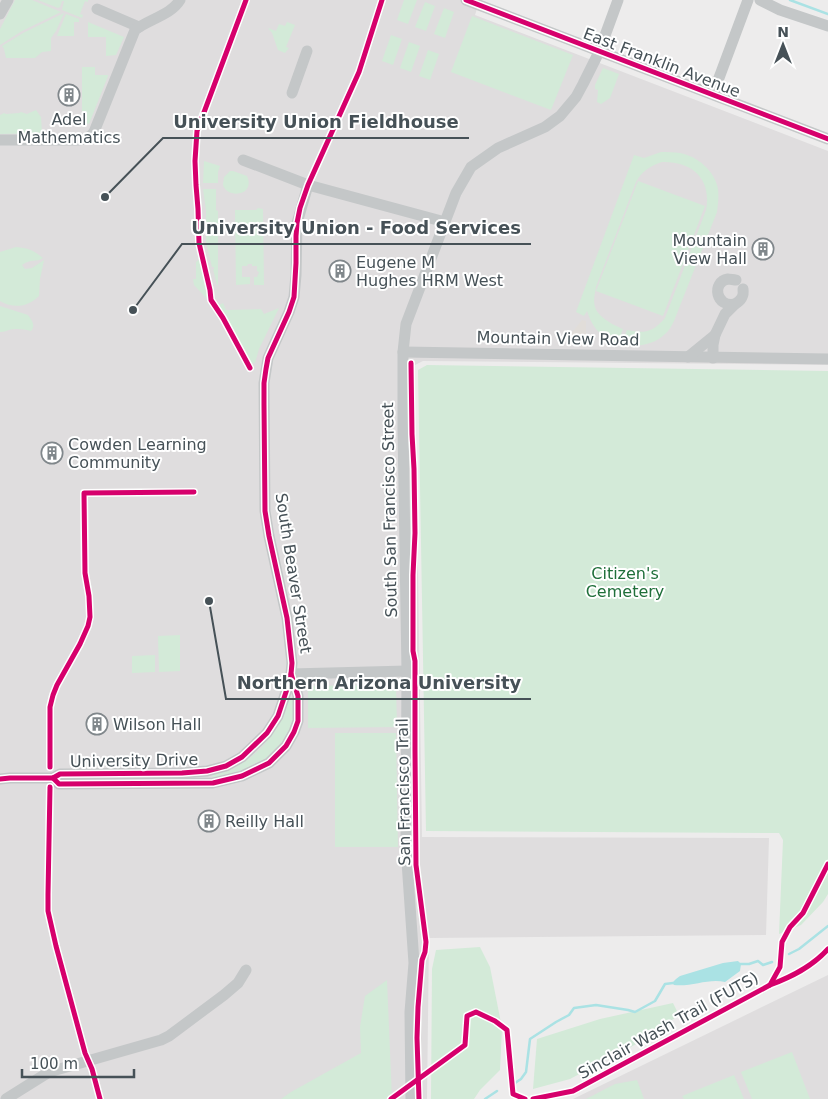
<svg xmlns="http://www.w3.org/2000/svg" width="828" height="1099" viewBox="0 0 828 1099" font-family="'DejaVu Sans',sans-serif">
  <rect width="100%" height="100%" fill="#edecec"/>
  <g fill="#dfddde">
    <path d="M0 0H480L475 15 828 151V365L423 361 415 365 422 837 769 838 766 935 429 938 427 1099H0Z"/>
    <path d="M828 975V1099H573Z"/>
  </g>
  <g fill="#d3ead8" fill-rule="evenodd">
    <path d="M15 0H32L61 12 22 31 0 45V29Z"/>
    <path d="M38 0H88V2L85 1 80 14 83 15 82 18 62 10 64 1H62L60 7 58 8Z"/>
    <path d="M404 0H417L408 24 397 20Z"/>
    <path d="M425 2 435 6 426 31 415 27Z"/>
    <path d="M444 8 454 12 445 38 434 34Z"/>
    <path d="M64 13 56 31 51 38V51L42 52 35 58H6L4 49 2 46 23 33Z"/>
    <path d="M66 14 79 19V22H74V36H57Z"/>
    <path d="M472 16 573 55 551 110 451 72Z"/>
    <path d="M88 22 124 37 116 55 106 56V37H88Z"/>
    <path d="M287 22 295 25 286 47 289 48 285 53 278 50 272 33 268 28 276 31 279 24 285 26Z"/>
    <path d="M391 35 402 39 393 65 382 61Z"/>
    <path d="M409 42 420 46 411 72 400 68Z"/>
    <path d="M428 50 439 54 430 80 419 76Z"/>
    <path d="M82 67H95V75H108V76L89 124 82 122Z"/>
    <path d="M603 68 619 74 610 98 601 104 597 102 598 90 595 89V85Z"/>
    <path d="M36 110 41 117 42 133 0 134V115L4 113 6 114 19 113 21 112 27 114Z"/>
    <path d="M661 152C667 152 674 152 680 153 697 156 715 171 718 189 719 197 718 204 717 212L674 321C672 325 669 331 665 334 649 350 617 349 601 334 594 328 590 320 587 311L584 316 576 312 634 155 644 158ZM662 162C692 161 712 179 706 210L665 318C653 332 645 334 627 330L625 335 621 334 623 329C613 325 598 317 595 307 593 300 595 293 596 287L636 182C642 171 650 166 662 162Z"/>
    <path d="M204 161 220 166 218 172V183H203Z"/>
    <path d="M230 171H233L247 176C256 196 227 199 223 185 223 184 224 178 224 177Z"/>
    <path d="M638 181 705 206 663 316 596 291Z"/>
    <path d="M203 189H216V210L218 211V285H217L213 269H214V267H212L206 242V210Z"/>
    <path d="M258 208 263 209 264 285H254V277H257L259 272 257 271V266H252V264H248L247 266H242V277H250V284L236 285 235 210H256Z"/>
    <path d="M16 247C28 248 33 250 43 258 36 263 31 258 22 265L25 269 32 268 44 260 40 279 39 296C28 307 14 309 0 301V252Z"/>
    <path d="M200 259 207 286 209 301 194 285 193 279H196V262Z"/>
    <path d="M223 303 226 310 261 309 264 314 279 308 259 349 255 363H249L219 305Z"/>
    <path d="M0 306 28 315C32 320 36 326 31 331 25 329 15 328 9 330 6 331 3 332 0 332Z"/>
    <path d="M427 365 828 371V894L823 902 801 925 779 934 783 840 779 833 426 831 418 370Z"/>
    <path d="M180 635V671L159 672 158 636Z"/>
    <path d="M155 655V672L132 673V656Z"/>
    <path d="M396 685 397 727 308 728V688L310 686Z"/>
    <path d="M289 697H293C293 705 294 713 293 720 290 741 266 763 247 770 236 774 224 775 213 778L212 774 229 770 251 757 264 745 277 726Z"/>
    <path d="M335 733H396L398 847H335Z"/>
    <path d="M480 947 490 967 502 1028 500 1070 480 1090 474 1099H431L432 969 436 950Z"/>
    <path d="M387 980 392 1099H281L291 1092 361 1053 360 1027 365 996Z"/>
    <path d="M673 1003 679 1015 642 1041 570 1079 533 1089 537 1039 600 1019Z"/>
    <path d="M792 1052 810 1099H752L741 1072Z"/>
    <path d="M734 1075 744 1099H684L682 1096Z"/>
    <path d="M637 1080 644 1099H586L615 1084Z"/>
  </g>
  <path fill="#e1ddd9" d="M582 320 586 321V346H580L567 339Z"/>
  <path fill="#aae2e4" d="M738 961 741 964 740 971 725 982C709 978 692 987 674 985L672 983 676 979 680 976 723 963Z"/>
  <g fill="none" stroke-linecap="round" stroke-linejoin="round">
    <g stroke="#aae2e4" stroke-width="2.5">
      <path d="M790 0 828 14"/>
      <path d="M789 954 799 949 828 926"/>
      <path d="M739 964H749L758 961 763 965 772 962"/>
      <path d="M515 1083 521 1079 526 1072 530 1039 556 1022 569 1015 574 1008 596 1005 628 1010 635 1012 655 1001 665 984 673 983"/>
      <path d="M485 1099 497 1091"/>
    </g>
    <g stroke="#c4c7c8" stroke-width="11">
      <path d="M466 0 828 139"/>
      <path d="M760 0 780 10 828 26"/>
      <path d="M97 9 139 27"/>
      <path d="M0 14 8 0"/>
      <path d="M292 93 307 51"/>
      <path d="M713 94 748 0"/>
      <path d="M0 140H78C85 139 90 138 94 132L135 30C149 19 171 15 180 0"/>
      <path d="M243 160 308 185 445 222"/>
      <path d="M736 280C735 280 729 279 728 279 711 282 716 308 735 304 742 300 744 296 743 289"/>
      <path d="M403 352 828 359"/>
      <path d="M688 357 715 335"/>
      <path d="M713 358V345L715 335 725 314 735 304"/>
      <path d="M291 674 407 671"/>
      <path d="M53 778 59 784 213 783 242 776 269 763 286 746 294 732 298 721V696L292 676"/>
      <path d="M0 779 10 778H53L60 774 182 773 207 771 226 766 242 757 267 733 278 716 288 686 291 674 292 663 287 618 269 536 265 511 264 383 268 358 289 312 294 297 296 275 297 223 308 185"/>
      <path d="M6 1099 49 1072 161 1040 169 1036 224 995 238 983 246 970"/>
      <path d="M411 1099 410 1012 414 963 406 847 407 671 403 429V352L406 324 456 193 471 167 498 148 545 127 560 116 576 97 583 84 599 52 618 0"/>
    </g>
    <g stroke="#fff" stroke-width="8">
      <g id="cycleway">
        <path d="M246 0 197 131 195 161 196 185 198 209 199 243 210 290 211 300 223 318 250 368"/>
        <path d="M466 0 828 139"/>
        <path d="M411 363 412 434 414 469 415 533 413 575V651L415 661V751L416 865 426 942 425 952 422 960 418 1007 417 1038 419 1099"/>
        <path d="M50 767V707L53 695 57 685 80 644 88 626 90 617 89 596 85 573 84 493 194 492"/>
        <path d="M53 778 59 784 213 783 242 776 269 763 286 746 294 732 298 721V696L291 674"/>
        <path d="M0 779 10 778H53L60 774 182 773 207 771 226 766 242 757 267 733 278 716 288 686 291 674 292 663 287 618 269 536 265 511 264 405V383L266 369 268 358 289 312 294 297 296 263V236L297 223 300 208 308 185 359 72 382 0"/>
        <path d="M50 787 48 894V911L56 946 85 1053 92 1069 100 1099"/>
        <path d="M770 985C791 977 812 967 828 949"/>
        <path d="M391 1099 465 1045 467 1016 476 1012 495 1021 507 1030 513 1094 525 1099"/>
        <path d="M533 1099 573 1091 770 985 780 967 782 942 790 927 803 913 828 864"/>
      </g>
    </g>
    <use href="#cycleway" stroke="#d6006c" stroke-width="5"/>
  </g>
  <defs>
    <g id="building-ring" transform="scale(1.125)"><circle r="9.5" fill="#fff" stroke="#80878b" stroke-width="1.5"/><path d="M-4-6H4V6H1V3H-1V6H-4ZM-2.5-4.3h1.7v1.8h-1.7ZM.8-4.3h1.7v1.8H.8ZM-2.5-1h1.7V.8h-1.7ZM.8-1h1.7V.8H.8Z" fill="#80878b"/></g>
  </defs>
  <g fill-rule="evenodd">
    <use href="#building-ring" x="69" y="95"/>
    <use href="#building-ring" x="763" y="249"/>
    <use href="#building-ring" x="340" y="271"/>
    <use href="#building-ring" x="52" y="453"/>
    <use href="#building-ring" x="97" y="724"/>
    <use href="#building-ring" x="209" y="821"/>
  </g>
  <g text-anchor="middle" stroke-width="4" stroke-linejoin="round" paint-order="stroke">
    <g font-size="16" fill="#465157" stroke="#fff">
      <text transform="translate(662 62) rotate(21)" y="6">East Franklin Avenue</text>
      <text transform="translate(558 338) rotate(1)" y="6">Mountain View Road</text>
      <text transform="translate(389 510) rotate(-91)" y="6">South San Francisco Street</text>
      <text transform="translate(294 573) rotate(81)" y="6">South Beaver Street</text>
      <text transform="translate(134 760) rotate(-1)" y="6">University Drive</text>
      <text transform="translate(403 792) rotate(-91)" y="6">San Francisco Trail</text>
      <text transform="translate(668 1025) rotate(-29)" y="6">Sinclair Wash Trail (FUTS)</text>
    </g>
    <g font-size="16" fill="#465157" stroke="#fff" text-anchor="start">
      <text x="69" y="125" text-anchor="middle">Adel<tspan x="69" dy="18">Mathematics</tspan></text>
      <text x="747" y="246" text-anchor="end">Mountain<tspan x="747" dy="18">View Hall</tspan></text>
      <text x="356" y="268">Eugene M<tspan x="356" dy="18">Hughes HRM West</tspan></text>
      <text x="68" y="450">Cowden Learning<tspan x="68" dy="18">Community</tspan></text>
      <text x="113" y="730">Wilson Hall</text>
      <text x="225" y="827">Reilly Hall</text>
    </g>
    <g font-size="16" fill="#1f6f3a" stroke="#fff">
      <text x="625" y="579">Citizen's<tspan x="625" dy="18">Cemetery</tspan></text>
    </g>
  </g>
  <path fill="none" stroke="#465157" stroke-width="2" d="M105 197L163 138H469M133 310L182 244H531M209 601L226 699H531"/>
  <g fill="#465157" stroke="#fff" stroke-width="2">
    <circle cx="105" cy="197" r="5"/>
    <circle cx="133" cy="310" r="5"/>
    <circle cx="209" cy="601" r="5"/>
  </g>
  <g font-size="18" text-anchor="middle" font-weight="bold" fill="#465157" stroke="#fff" stroke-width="4" stroke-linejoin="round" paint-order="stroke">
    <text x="316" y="128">University Union Fieldhouse</text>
    <text x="356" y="234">University Union - Food Services</text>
    <text x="379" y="689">Northern Arizona University</text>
  </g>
  <g transform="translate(783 45)" stroke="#ffffff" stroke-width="4" paint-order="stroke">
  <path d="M0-4L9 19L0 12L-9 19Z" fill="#465157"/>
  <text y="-8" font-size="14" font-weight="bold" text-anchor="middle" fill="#465157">N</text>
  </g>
  <path d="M22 1069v8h112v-8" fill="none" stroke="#465157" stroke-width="2.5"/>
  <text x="30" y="1069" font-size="15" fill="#465157" stroke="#ffffff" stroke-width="4" paint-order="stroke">100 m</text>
</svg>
